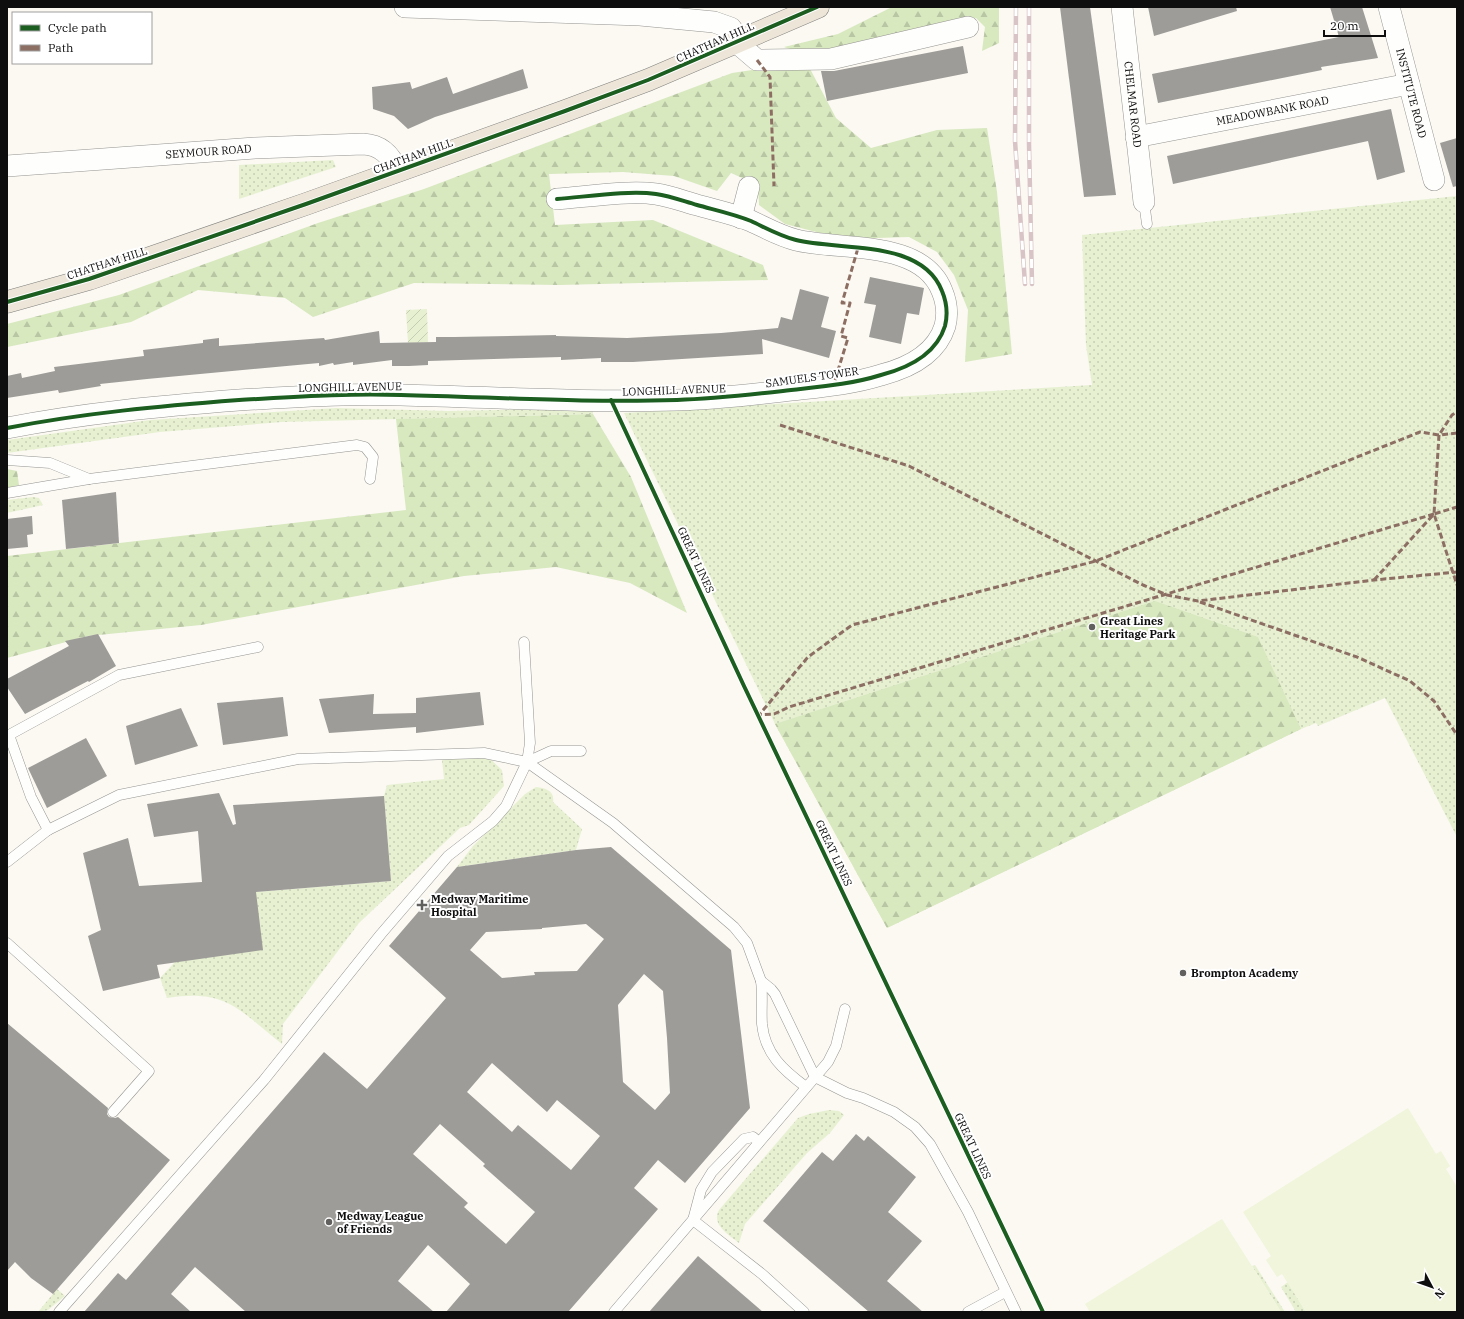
<svg xmlns="http://www.w3.org/2000/svg" width="1464" height="1319" viewBox="0 0 1464 1319" font-family="'IBM Plex Serif',serif">
  <defs>
    <pattern id="grass-dots" width="8" height="8" patternUnits="userSpaceOnUse"><rect width="8" height="8" fill="#e7f1d2"/><path d="M2 2h.1M6 6h.1" fill="none" stroke="#c5cdb3" stroke-width="1.8" stroke-linecap="round"/></pattern>
    <pattern id="forest-firs" width="22" height="20" patternUnits="userSpaceOnUse"><rect width="22" height="20" fill="#d8e8bf"/><path d="M5 1l3.5 6h-7zM16 11l3.5 6h-7z" fill="#b8c6a3"/></pattern>
    <pattern id="garden-furrows" width="10" height="10" patternUnits="userSpaceOnUse"><rect width="10" height="10" fill="#e7f1d2"/><path d="M-1 1l2-2M0 10L10 0M9 11l2-2" fill="none" stroke="#c5cdb3"/></pattern>
  </defs>
  <rect width="100%" height="100%" fill="#fbf9f2"/>
  <g fill="url(#grass-dots)">
    <path d="M333 160 336 167 239 199V165Z"/>
    <path d="M1457 196V837L1385 698 1318 726 1316 723 1301 729 887 928 775 724 624 413 1092 385 1086 345 1082 235Z"/>
    <path d="M336 408 448 411 593 408V414L282 422 160 432 7 453V440L150 420Z"/>
    <path d="M33 497 39 498 43 505 7 513V500Z"/>
    <path d="M484 753 502 770 504 786 469 825 460 828 359 923 283 1024 282 1044C238 1009 226 989 167 998L160 978 174 963 256 892 391 881 384 796 387 785 444 779 442 760Z"/>
    <path d="M536 787C546 788 555 791 553 802L582 829 576 850 457 867 473 846 525 794Z"/>
    <path d="M829 1110 839 1111 844 1115 830 1133 807 1153 745 1224 739 1243C729 1235 711 1225 719 1210L798 1118 809 1114Z"/>
    <path d="M1255 1265 1285 1312H1281L1252 1266Z"/>
    <path d="M1288 1282 1306 1312H1296L1281 1287Z"/>
    <path d="M57 1289 65 1296 48 1310 38 1312Z"/>
  </g>
  <g fill="url(#forest-firs)">
    <path d="M892 7H999V43L982 51 985 27 976 18 805 54 784 47 838 34Z"/>
    <path d="M808 65 836 118 871 148 937 130 987 128 997 192 1012 354 965 362 968 310 954 275 937 252 909 237 844 239 785 224 759 205 758 185 731 173 717 191 674 176 623 172 549 174 555 225 653 220 763 265 768 280 559 285 414 283 313 317 285 298 198 290 131 322 7 347V324L119 295 318 223 424 189 732 73 765 68Z"/>
    <path d="M593 414 631 477 687 613 630 583 556 567 464 576 201 625 88 636 7 658V556L406 510 396 419Z"/>
    <path d="M7 469 17 471 19 485 7 488Z"/>
    <path d="M1155 601 1258 637 1301 729 887 928 775 724Z"/>
  </g>
  <path fill="url(#garden-furrows)" d="M427 309 428 342 408 343 406 310Z"/>
  <g fill="#f0f5db">
    <path d="M1408 1108 1436 1154 1441 1151 1450 1166 1446 1169 1457 1187V1312H1306L1282 1274 1277 1277 1266 1260 1271 1256 1243 1212Z"/>
    <path d="M1222 1219 1281 1312H1090L1085 1304Z"/>
  </g>
  <g fill="#9e9c98" fill-rule="evenodd">
    <path d="M1060 7H1090L1116 195 1084 197Z"/>
    <path d="M1148 7H1236L1237 11 1154 36Z"/>
    <path d="M1330 7H1362L1378 58 1321 67 1322 70 1158 103 1152 74 1339 37Z"/>
    <path d="M963 46 968 73 827 101 821 71H834Z"/>
    <path d="M523 69 528 88 435 117 408 129 394 116 373 109 372 87 410 82 412 89 447 77 453 94Z"/>
    <path d="M1391 109 1405 172 1377 180 1368 141 1173 184 1167 156Z"/>
    <path d="M1457 138V186L1453 187 1440 143Z"/>
    <path d="M870 277 924 288 919 315 907 313 901 344 869 337 876 305 864 303Z"/>
    <path d="M800 289 829 297 821 327 836 331 829 358 762 339 763 354 747 355 633 362H601V358L561 360V357L428 361V365L409 366H392V360L353 365V362L334 365 333 363 319 366V363L147 379 100 384 101 386 59 393 58 390 7 398V376L21 373 22 378 55 371 54 367 144 356 143 350 203 343V340L219 338V346L324 338 325 340 379 331 380 343 436 342V337H454L556 335V336L627 338 721 333 778 328 781 317 792 320Z"/>
    <path d="M116 492 119 543 66 549 62 500Z"/>
    <path d="M32 516 33 534 27 535 28 547 7 549V519Z"/>
    <path d="M98 634 116 666 89 682 88 681 25 714 7 687V679L69 646 65 641Z"/>
    <path d="M480 692 484 725 416 733V727L329 733 319 699 374 694 373 714 416 713V698Z"/>
    <path d="M283 697 288 736 223 745 217 703Z"/>
    <path d="M181 708 198 746 135 765 126 726Z"/>
    <path d="M86 738 107 776 47 808 28 768Z"/>
    <path d="M219 793 233 825 236 824 233 805 384 796 391 881 256 892 263 950 157 965 160 978 103 991 88 936 101 930 83 853 128 838 139 886 202 882 198 831 154 837 147 804Z"/>
    <path d="M611 847 731 950 750 1108 685 1183 658 1160 634 1188 658 1209 568 1312H446L470 1284 428 1245 398 1281 434 1312H246L195 1267 171 1294 191 1312H84L118 1273 126 1280 324 1052 367 1089 446 998 389 946 457 867 576 850ZM586 924 604 939 577 971 534 972 535 975 502 978 470 950 486 932 542 929V928ZM644 974 663 991 667 1038 670 1093 655 1110 623 1082 618 1005ZM492 1063 547 1112 557 1100 600 1136 571 1170 518 1125 512 1132 467 1092ZM440 1124 485 1164 483 1166 535 1212 506 1244 464 1207 468 1203 413 1154Z"/>
    <path d="M7 1023 108 1108 107 1114 109 1117 115 1118 118 1117 170 1160 53 1294 31 1278 15 1262 7 1271Z"/>
    <path d="M856 1134 864 1141 868 1136 916 1177 888 1212 922 1241 887 1281 923 1312H869L763 1221 822 1152 833 1161Z"/>
    <path d="M698 1256 763 1312H649Z"/>
  </g>
  <g fill="none" stroke-linecap="round" stroke-linejoin="round">
    <g stroke="#959491" stroke-width="11">
      <g id="lane">
        <path d="M1144 202 1147 224"/>
        <path d="M7 460 50 463 89 479 357 445 365 447 373 457 370 479"/>
        <path d="M7 493 89 479"/>
        <path d="M527 762 551 751H581"/>
        <path d="M48 830 31 797 9 735 119 675 258 647"/>
        <path d="M7 862 48 830 119 795 298 759 484 753 527 762 613 823 734 927 747 943 761 981 771 989 775 994 815 1077 847 1093 863 1098 894 1112 915 1127 930 1144 968 1212 1016 1312"/>
        <path d="M7 943 149 1071 113 1112"/>
        <path d="M761 981C763 995 761 1010 762 1024 765 1054 783 1070 806 1087"/>
        <path d="M759 1142 753 1137 744 1139 712 1172 701 1190 693 1220 762 1274 804 1312"/>
        <path d="M59 1312 264 1080 381 934 448 856 493 821 506 806 527 762 530 743 524 642"/>
        <path d="M614 1312 828 1062 836 1046 845 1009"/>
        <path d="M968 1312 1005 1292"/>
      </g>
    </g>
    <g stroke="#959491" stroke-width="22">
      <g id="street">
        <path d="M405 7 640 15 714 22 731 28 739 41"/>
        <path id="s1" d="M1122 7 1144 202"/>
        <path id="s2" d="M1389 7 1434 180"/>
        <path d="M736 42 757 60 831 59 968 27"/>
        <path id="s3" d="M1136 137 1409 84"/>
        <path id="s4" d="M7 166 255 148 363 144C381 145 391 155 397 171"/>
        <path d="M741 218 749 187"/>
        <path d="M7 428C84 413 161 406 239 400 293 397 347 393 401 395 493 397 585 403 677 400 713 399 748 395 783 391 816 387 849 385 881 375 908 368 936 355 945 326 948 314 947 303 942 291 922 239 841 251 796 240 780 236 766 228 751 221 734 214 715 210 697 205 683 201 670 196 656 194 628 190 585 197 557 199"/>
      </g>
    </g>
    <g stroke="#82817e" stroke-width="23">
      <path id="primary" d="M7 302 89 279 306 204 565 111 648 80 818 7"/>
    </g>
    <use href="#lane" stroke="#fefefd" stroke-width="10"/>
    <use href="#street" stroke="#fefefd" stroke-width="21"/>
    <use href="#primary" stroke="#ece5d8" stroke-width="22"/>
    <g stroke="#d8c4c7" stroke-width="4.5">
      <g id="rail">
        <path d="M1016 7 1015 141 1025 284"/>
        <path d="M1029 7V144L1032 284"/>
      </g>
    </g>
    <use href="#rail" stroke="#fff" stroke-width="3" stroke-dasharray="9" stroke-linecap="butt"/>
    <g stroke="#8d6e63" stroke-width="3" stroke-dasharray="6 3" stroke-linecap="butt">
      <path d="M757 60 770 77 774 186"/>
      <path d="M835 380 848 338 841 336 850 303H842L858 248"/>
      <path d="M780 425 909 466 1143 585 1167 595 1198 601 1374 580 1457 572"/>
      <path d="M1457 433 1439 435 1434 514 1457 585"/>
      <path d="M1434 514 789 707 774 714 759 715 808 657 852 625 1096 561 1420 432 1439 435 1452 415 1457 412"/>
      <path d="M1374 580 1434 514 1457 507"/>
      <path d="M1200 602 1357 657 1410 681 1434 701 1457 735"/>
    </g>
    <g stroke="#fff" stroke-width="6">
      <g id="cycleway">
        <path d="M7 302 89 279 306 204 565 111 648 80 817 7"/>
        <path d="M611 400 744 686 1043 1312"/>
        <path d="M7 428C84 413 161 406 239 400 293 397 347 393 401 395 493 397 585 403 677 400 713 399 748 395 783 391 816 387 849 385 881 375 908 368 936 355 945 326 948 314 947 303 942 291 922 239 841 251 796 240 780 236 766 228 751 221 734 214 715 210 697 205 683 201 670 196 656 194 628 190 585 197 557 199"/>
      </g>
    </g>
    <use href="#cycleway" stroke="#1b5e20" stroke-width="4"/>
  </g>
  <g fill="#61605e" stroke="#fff" stroke-width="1.5">
    <circle cx="1092" cy="627" r="4"/>
    <path d="M420 899h4v4h4v4h-4v4h-4v-4h-4v-4h4z"/>
    <circle cx="1183" cy="973" r="4"/>
    <circle cx="329" cy="1222" r="4"/>
  </g>
  <g text-anchor="middle" stroke-width="4" stroke-linejoin="round" paint-order="stroke">
    <g font-size="11" fill="#0e0e0e" stroke="#fff">
      <text transform="translate(715 42) rotate(-24)" y="4">CHATHAM HILL</text>
      <text dy="4" stroke="none"><textPath href="#s2" startOffset="89">INSTITUTE ROAD</textPath></text>
      <text dy="4" stroke="none"><textPath href="#s1" startOffset="98">CHELMAR ROAD</textPath></text>
      <text dy="4" stroke="none"><textPath href="#s3" startOffset="139">MEADOWBANK ROAD</textPath></text>
      <text dy="4" stroke="none"><textPath href="#s4" startOffset="202">SEYMOUR ROAD</textPath></text>
      <text transform="translate(413 156) rotate(-20)" y="4">CHATHAM HILL</text>
      <text transform="translate(107 263) rotate(-18)" y="4">CHATHAM HILL</text>
      <text transform="translate(812 377) rotate(-8)" y="4">SAMUELS TOWER</text>
      <text transform="translate(350 387) rotate(-1)" y="4">LONGHILL AVENUE</text>
      <text transform="translate(674 390) rotate(-2)" y="4">LONGHILL AVENUE</text>
      <text transform="translate(696 560) rotate(65)" y="4">GREAT LINES</text>
      <text transform="translate(834 853) rotate(65)" y="4">GREAT LINES</text>
      <text transform="translate(973 1146) rotate(65)" y="4">GREAT LINES</text>
    </g>
    <g font-size="11" font-weight="bold" fill="#0e0e0e" stroke="#fff" text-anchor="start">
      <text x="1100" y="625">Great Lines<tspan x="1100" dy="13">Heritage Park</tspan></text>
      <text x="431" y="903">Medway Maritime<tspan x="431" dy="13">Hospital</tspan></text>
      <text x="1191" y="977">Brompton Academy</text>
      <text x="337" y="1220">Medway League<tspan x="337" dy="13">of Friends</tspan></text>
    </g>
  </g>
  <rect width="1464" height="1319" fill="none" stroke="#0e0e0e" stroke-width="16"/>
  <rect x="12" y="12" width="140" height="52" fill="#ffffff" stroke="#9f9f9f"/>
  <rect x="20" y="25" width="20" height="6" fill="#1b5e20" stroke="#9f9f9f"/>
  <text x="48" y="32" font-size="12" fill="#0e0e0e">Cycle path</text>
  <rect x="20" y="45" width="20" height="6" fill="#8d6e63" stroke="#9f9f9f"/>
  <text x="48" y="52" font-size="12" fill="#0e0e0e">Path</text>
  <g transform="translate(1432 1287) rotate(131)" stroke="#ffffff" stroke-width="3" paint-order="stroke">
  <path d="M0-3L7 15L0 10L-7 15Z" fill="#0e0e0e"/>
  <text y="-6" font-size="11" font-weight="bold" text-anchor="middle" fill="#0e0e0e">N</text>
  </g>
  <path d="M1324 30v6h61v-6" fill="none" stroke="#0e0e0e" stroke-width="2"/>
  <text x="1330" y="30" font-size="12" fill="#0e0e0e" stroke="#ffffff" stroke-width="3" paint-order="stroke">20 m</text>
</svg>
